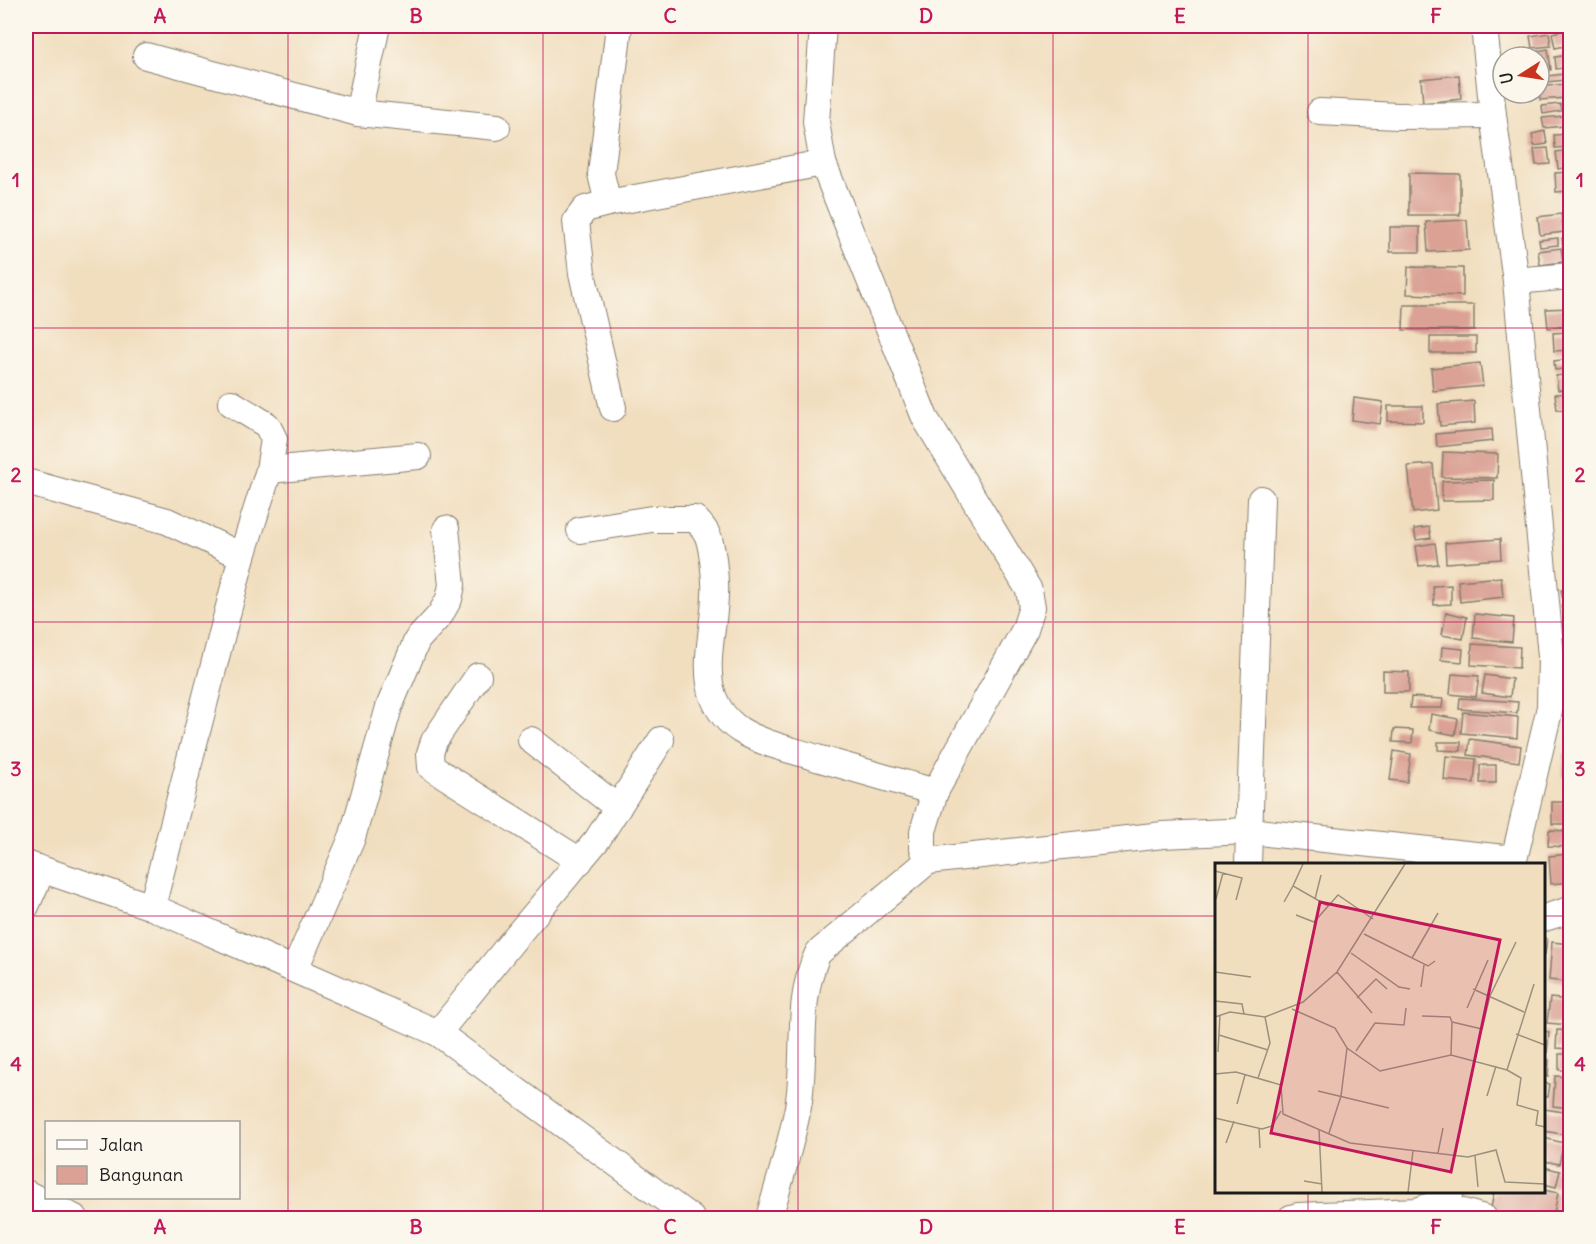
<svg xmlns="http://www.w3.org/2000/svg" width="1596" height="1244" viewBox="0 0 1596 1244" font-family="Delius,sans-serif">
  <rect width="100%" height="100%" fill="#fbf7ec"/>
  <filter id="ink" filterUnits="userSpaceOnUse"><feTurbulence type="fractalNoise" baseFrequency=".0167" numOctaves="2"/><feDisplacementMap in="SourceGraphic" scale="12" xChannelSelector="R" yChannelSelector="G"/><feConvolveMatrix kernelMatrix="1 2 1 2 8 2 1 2 1" color-interpolation-filters="sRGB"/></filter>
  <filter id="wash" filterUnits="userSpaceOnUse"><feTurbulence type="fractalNoise" baseFrequency=".008" numOctaves="4" result="noise"/><feDisplacementMap in="SourceGraphic" scale="24" xChannelSelector="R" yChannelSelector="G"/><feGaussianBlur stdDeviation="1.35" result="paint"/><feColorMatrix in="noise" values="0 0 0 0 0 0 0 0 0 0 0 0 0 0 0 0 0 1.4 0 .05"/><feComposite in="paint" operator="in"/></filter>
  <g filter="url(#wash)">
    <rect width="100%" height="100%" fill="#f1debf"/>
    <g id="blocks">
      <g fill="#daa194">
        <path d="M1569 29 1570 45 1555 48 1552 33Z"/>
        <path d="M1549 33 1551 46 1532 48 1530 36Z"/>
        <path d="M1548 49 1551 70 1539 72V57H1531L1530 52Z"/>
        <path d="M1570 55V67L1556 69 1555 57Z"/>
        <path d="M1564 74 1565 80 1539 83V77Z"/>
        <path d="M1459 75 1461 99 1423 103 1421 79Z"/>
        <path d="M1570 76V91H1567L1566 77Z"/>
        <path d="M1565 84 1566 98 1540 100 1539 87Z"/>
        <path d="M1560 104 1562 111 1543 114 1542 106Z"/>
        <path d="M1564 116 1565 126 1544 128 1542 118Z"/>
        <path d="M1545 131 1547 144 1534 146 1532 134Z"/>
        <path d="M1570 134V147L1555 148 1554 135Z"/>
        <path d="M1548 148 1550 164 1536 165 1534 149Z"/>
        <path d="M1570 150V167L1558 169 1556 152Z"/>
        <path d="M1568 172 1570 191 1556 192 1555 173Z"/>
        <path d="M1409 173 1460 174V215H1409Z"/>
        <path d="M1570 209V238H1569L1565 210Z"/>
        <path d="M1561 214 1564 232 1540 235 1538 217Z"/>
        <path d="M1467 220 1469 250 1428 252 1426 222Z"/>
        <rect x="1390" y="227" width="30" height="25"/>
        <path d="M1558 238V245L1540 247 1539 240Z"/>
        <path d="M1562 238H1569L1570 257 1564 258Z"/>
        <path d="M1561 248 1563 262 1540 265 1538 251Z"/>
        <path d="M1408 267 1463 268V296L1407 294Z"/>
        <path d="M1404 305H1474V330H1403Z"/>
        <path d="M1570 308V326L1548 328 1546 309Z"/>
        <path d="M1570 332V350L1554 351 1553 333Z"/>
        <rect x="1430" y="337" width="46" height="16"/>
        <path d="M1570 359V368L1555 370 1554 361Z"/>
        <path d="M1480 363 1483 386 1433 391 1431 368Z"/>
        <path d="M1570 374V389L1558 390 1556 376Z"/>
        <path d="M1570 393V409L1557 410 1555 394Z"/>
        <path d="M1354 398 1383 402 1380 424 1352 420Z"/>
        <path d="M1474 401 1475 423 1440 426 1438 404Z"/>
        <path d="M1388 406H1423V422L1388 421Z"/>
        <path d="M1492 429 1493 441 1437 447 1436 434Z"/>
        <path d="M1443 452 1498 454 1497 478 1442 477Z"/>
        <path d="M1433 464 1437 510 1413 513 1408 466Z"/>
        <path d="M1494 480V500L1442 501V481Z"/>
        <path d="M1429 527 1431 538 1416 540 1414 529Z"/>
        <path d="M1500 539 1501 559 1446 563 1445 543Z"/>
        <path d="M1435 543 1438 564 1419 566 1416 546Z"/>
        <path d="M1501 577 1503 597 1460 602 1458 581Z"/>
        <path d="M1451 585V604L1434 605 1433 586Z"/>
        <path d="M1570 588V624L1568 625 1561 590Z"/>
        <path d="M1446 612 1467 617 1463 639 1442 635Z"/>
        <path d="M1475 614 1514 618 1512 642 1473 638Z"/>
        <path d="M1472 644 1520 647 1519 668 1471 665Z"/>
        <path d="M1442 647 1463 649 1462 662 1441 660Z"/>
        <path d="M1383 671 1409 672V692H1383Z"/>
        <path d="M1452 674 1479 676 1476 697 1450 694Z"/>
        <path d="M1485 675 1512 679 1510 697 1482 693Z"/>
        <path d="M1411 697 1443 699 1442 708H1410Z"/>
        <path d="M1460 698 1518 702 1517 713 1459 709Z"/>
        <path d="M1463 712 1518 717 1517 738 1461 733Z"/>
        <path d="M1431 714 1458 719 1455 735 1429 730Z"/>
        <path d="M1394 729 1413 730 1412 743 1393 742Z"/>
        <path d="M1470 739 1521 746 1519 762 1468 755Z"/>
        <path d="M1438 742H1461V751L1438 750Z"/>
        <path d="M1394 751 1411 754 1407 782 1390 780Z"/>
        <path d="M1564 753H1570V777H1563Z"/>
        <path d="M1446 756 1476 759 1474 783 1444 780Z"/>
        <rect x="1480" y="765" width="16" height="18"/>
        <rect x="1552" y="802" width="15" height="22"/>
        <path d="M1549 830 1567 831V847L1548 846Z"/>
        <path d="M1570 854V882L1551 884 1549 856Z"/>
        <path d="M1544 938 1547 939 1545 954H1544Z"/>
        <path d="M1552 942 1570 944 1567 982 1549 980Z"/>
        <path d="M1550 998 1570 1000V1025L1547 1023Z"/>
        <path d="M1557 1030 1570 1031V1049L1556 1048Z"/>
        <path d="M1544 1031 1549 1032 1547 1053 1544 1052Z"/>
        <rect x="1559" y="1054" width="11" height="16"/>
        <path d="M1544 1059 1549 1060 1548 1077 1544 1076Z"/>
        <path d="M1555 1076 1570 1077V1108L1553 1106Z"/>
        <path d="M1544 1083 1550 1084 1548 1097 1544 1096Z"/>
        <path d="M1544 1109 1570 1113 1567 1135 1544 1131Z"/>
        <path d="M1544 1138 1564 1143 1559 1164 1544 1161Z"/>
        <path d="M1544 1167 1560 1171 1556 1187 1544 1184Z"/>
        <path d="M1544 1190 1558 1193 1553 1218H1518L1490 1213 1494 1192Z"/>
      </g>
    </g>
  </g>
  <g filter="url(#ink)">
    <use href="#blocks" fill-opacity="0" stroke="#867d6e" stroke-width="1.5"/>
    <g fill="none" stroke-linecap="round" stroke-linejoin="round">
      <g stroke="#867d6e" stroke-width="28">
        <g id="street">
          <path d="M619 26 601 174 608 203 823 163"/>
          <path d="M1484 26 1493 115 1516 281 1551 656 1550 707 1513 864"/>
          <path d="M146 56 358 113 497 127"/>
          <path d="M1320 112 1397 116 1493 115"/>
          <path d="M358 113 377 26"/>
          <path d="M608 203 585 209 576 221 582 273 613 408"/>
          <path d="M1516 281 1570 276"/>
          <path d="M269 470 418 456"/>
          <path d="M26 482 167 521 242 556"/>
          <path d="M580 530 652 519H695C709 532 710 540 713 559 714 570 716 583 715 595 714 642 691 697 740 730 763 744 792 750 817 758 856 769 896 781 935 792"/>
          <path d="M478 676 434 741 430 753 431 767 580 861"/>
          <path d="M531 740 618 808"/>
          <path d="M928 861 1163 835 1248 831 1514 859"/>
          <path d="M26 864 152 907 438 1033 691 1218"/>
          <path d="M1248 864 1261 499"/>
          <path d="M26 906 42 870"/>
          <path d="M152 907 242 556 269 470 274 439 267 425 231 403"/>
          <path d="M1544 918 1570 910"/>
          <path d="M295 969 352 838 389 707 417 640 440 615 449 599 452 585 446 529"/>
          <path d="M438 1033 514 939 597 840 661 740"/>
          <path d="M26 1193 75 1218"/>
          <path d="M1435 1204 1484 1218"/>
          <path d="M769 1218C779 1182 791 1145 798 1107 807 1056 795 1001 818 953L928 861 923 848V831L935 792 1025 629 1032 607 1029 590 925 418 823 163 816 122 823 26"/>
          <path d="M1291 1218 1298 1216 1417 1211 1435 1204 1450 1192"/>
        </g>
      </g>
      <use href="#street" stroke="#fff" stroke-width="26"/>
    </g>
  </g>
  <path fill="none" stroke="#c2185b" stroke-width="1.5" stroke-opacity="0.55" d="M288 26V1218M543 26V1218M798 26V1218M1053 26V1218M1308 26V864M26 328H1570M26 622H1570M26 916H1216M1544 916H1570M1308 1192V1218"/>
  <g transform="translate(1215 863)">
    <rect width="330" height="330" fill="#f1debf"/>
    <path fill="none" stroke="#9c907e" stroke-width="1.5" d="M88 1 78 23 113 43M0 8 27 15 21 37M1 36 8 10M100 36 106 12M69 39 78 23M81 52 99 59 123 32 158 56M149 71 213 103 220 98M136 90 184 124 195 126M197 95 223 50M0 109 36 114M122 109 157 150M206 124 209 102M258 126 309 149M142 135 161 116 172 126M0 138 27 141 29 151M252 145 273 97M77 146 120 165 132 185 165 208 236 192 292 207 306 215 302 242 323 248 321 262 330 264M207 153 235 154 237 159M0 154 15 149 50 154 88 139 122 109 190 1M301 171 330 182M4 172 53 187M141 188 160 160 189 162 191 145M3 189 5 152M236 192 237 159 267 166 275 133 301 79M292 207 319 121M0 211 21 209 66 222 68 251 135 280 253 294 281 287 290 319 330 321M43 215 55 180 50 154M103 228 174 245M272 233 281 203M22 241 30 212M0 255 47 266 57 263 66 248M44 265 45 285M104 266 107 329M114 270 126 233 132 185M11 280 19 258M223 290 228 265M260 293 263 324M89 318 107 321M193 329 198 288"/>
    <path fill="#c2185b" fill-opacity="0.15" stroke="#c2185b" stroke-width="3" d="M105 39 285 77 236 309 56 270Z"/>
    <rect width="330" height="330" fill="none" stroke="#1c1c1c" stroke-width="3"/>
  </g>
  <rect width="1596" height="1244" fill="none" stroke="#fbf7ec" stroke-width="66"/>
  <rect x="45" y="1121" width="195" height="78" fill="#fbf7ec" stroke="#a29f99" stroke-width="1.5"/>
  <rect x="57" y="1140" width="30" height="9" fill="#ffffff" stroke="#a29f99" stroke-width="1.5"/>
  <text x="99" y="1151" font-size="18" fill="#1c1c1c">Jalan</text>
  <rect x="57" y="1166" width="30" height="18" fill="#daa194" stroke="#a29f99" stroke-width="1.5"/>
  <text x="99" y="1181" font-size="18" fill="#1c1c1c">Bangunan</text>
  <g transform="translate(1521 75) rotate(258)"><circle r="28" fill="#fbf7ec" stroke="#a29f99" stroke-width="1.5"/>
  <path d="M0-4.5L10 22L0 15L-10 22Z" fill="#c8321e"/>
  <text y="-9" font-size="16" font-weight="bold" text-anchor="middle" fill="#1c1c1c">U</text>
  </g>
  <rect x="33" y="33" width="1530" height="1178" fill="none" stroke="#c2185b" stroke-width="2"/>
  <g font-size="20" text-anchor="middle" font-weight="bold" fill="#c2185b">
    <text x="160" y="23">A</text>
    <text x="416" y="23">B</text>
    <text x="670" y="23">C</text>
    <text x="926" y="23">D</text>
    <text x="1180" y="23">E</text>
    <text x="1436" y="23">F</text>
    <text x="16" y="187">1</text>
    <text x="1580" y="187">1</text>
    <text x="16" y="482">2</text>
    <text x="1580" y="482">2</text>
    <text x="16" y="776">3</text>
    <text x="1580" y="776">3</text>
    <text x="16" y="1071">4</text>
    <text x="1580" y="1071">4</text>
    <text x="160" y="1234">A</text>
    <text x="416" y="1234">B</text>
    <text x="670" y="1234">C</text>
    <text x="926" y="1234">D</text>
    <text x="1180" y="1234">E</text>
    <text x="1436" y="1234">F</text>
  </g>
</svg>
